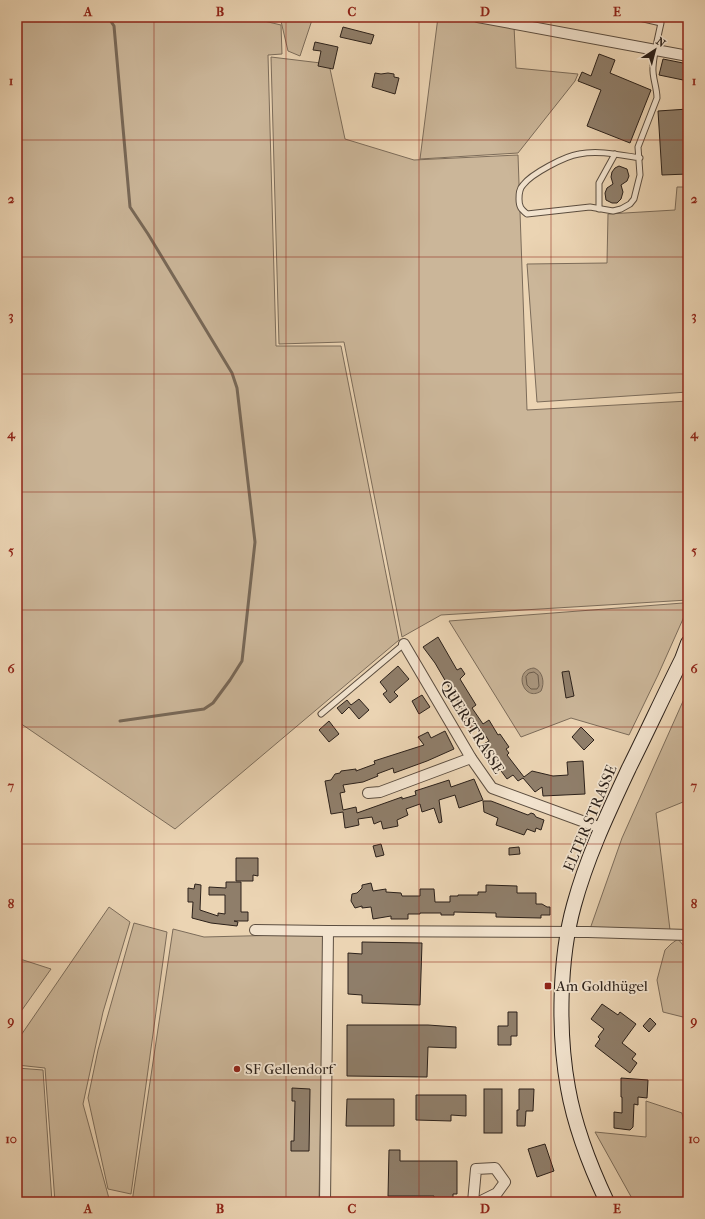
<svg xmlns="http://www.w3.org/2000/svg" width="705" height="1219" viewBox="0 0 705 1219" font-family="'IM FELL French Canon',serif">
  <rect width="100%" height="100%" fill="#ebd4b3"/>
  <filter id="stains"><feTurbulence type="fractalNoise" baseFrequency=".005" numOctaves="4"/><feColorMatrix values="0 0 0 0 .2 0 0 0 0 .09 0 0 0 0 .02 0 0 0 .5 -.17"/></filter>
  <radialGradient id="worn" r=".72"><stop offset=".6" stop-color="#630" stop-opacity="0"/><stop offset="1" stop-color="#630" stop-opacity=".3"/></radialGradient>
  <g fill="#cbb699" stroke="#7c6c5a">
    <path d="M17 17H247L281 25 282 54 268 55 276 346H341L399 640 175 829 17 721Z"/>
    <path d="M280 17H313L300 56 288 51Z"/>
    <path d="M438 17H471L514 26 516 68 578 74 575 81 518 153 420 159Z"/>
    <path d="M271 57 329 64 345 139 414 160 518 155 527 410 688 401V600L441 615 402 637 344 342 279 344Z"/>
    <path d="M677 187H688V392L537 402 527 264 607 263 608 214 675 210Z"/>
    <path d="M683 603 687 610 658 675 629 735 571 718 521 737 449 621Z"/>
    <path d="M688 690V800L656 813 670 930 590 929 622 838Z"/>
    <path d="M109 907 130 922 103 1012 83 1104 110 1202H55L45 1068 17 1065V1041Z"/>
    <path d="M134 923 167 932 131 1194 108 1189 88 1098 98 1050Z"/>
    <path d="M173 929 204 937 324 934 319 1202H132Z"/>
    <path d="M678 939 688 951 687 1034V1018L663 1012 657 980 665 950 671 944Z"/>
    <path d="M17 958 51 969 17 1017Z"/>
    <path d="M17 1068 43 1070 52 1202H17Z"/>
    <path d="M646 1101 682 1113 688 1146V1202H634L595 1132 646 1137Z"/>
  </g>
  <path fill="#aa977f" stroke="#786857" d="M534 668C543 671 545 683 541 691 524 703 512 670 534 668Z"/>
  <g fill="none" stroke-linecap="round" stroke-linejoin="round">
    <path stroke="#6b5c4c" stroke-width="1" d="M529 673 534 672 538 675 539 686 537 689H531L527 685 526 677Z"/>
    <path stroke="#786857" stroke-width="3" d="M108 17 114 26 130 207 148 234 232 373 237 388 255 542 242 661 230 680 213 703 204 709 120 721"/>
  </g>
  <g fill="#8f7e6a" stroke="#2c211a">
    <path d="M343 27 374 35 371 44 340 37Z"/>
    <path d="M315 42 338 47 333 69 318 66 321 51 313 50Z"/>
    <path d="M599 54 615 60 610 73 651 90 630 143 587 126 601 90 578 81 582 72 591 76Z"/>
    <path d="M663 59 688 64V81L659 75Z"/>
    <path d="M375 73 381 74 388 73 394 74V77L399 78 395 94 372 87Z"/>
    <path d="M688 109V174L662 175 658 111Z"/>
    <path d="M619 166 627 169 629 176 627 181 621 185 623 192 621 199 617 203H612L606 200 605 193 607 188 613 184 611 177 612 172 615 168Z"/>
    <path d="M438 637 457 670 461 668 465 674 460 679 476 705 472 708 483 724 489 720 498 735 500 734 509 747 506 749 509 753 507 755 524 777 532 771 553 776 568 775 567 762 583 761 585 794 543 796 542 787 535 792 523 778 518 781 513 775 507 779 482 745 489 741 480 727 473 732 462 715 464 713 435 663 423 647Z"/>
    <path d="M398 666 409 679 394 692 398 696 390 703 383 694 387 691 380 682Z"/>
    <path d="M569 671 574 696 566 698 562 672Z"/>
    <path d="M422 695 430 707 419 714 412 701Z"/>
    <path d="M359 699 369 710 359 719 349 707 342 714 337 708 347 700 351 705Z"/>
    <path d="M329 721 339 734 329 742 319 730Z"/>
    <path d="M581 727 594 740 584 750 572 737Z"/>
    <path d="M445 731 454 749 427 761 394 773 393 768 377 774 378 776 363 782 343 785 345 792 340 793 343 810 356 807 357 813 402 797V799L416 795 415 791 449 780 451 787 474 779 483 800 459 808 455 795 439 800 442 822 439 823 434 808 422 812 420 804 406 809 408 815 397 820 398 826 383 829 381 821 374 824 372 817 358 819 359 825 345 828 343 812 331 814 325 781 331 780 335 774 340 773 341 771 356 769V771L375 764 374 761 424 745 418 737 428 732 431 738Z"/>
    <path d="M483 801H491L528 815 531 813 534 814 536 817 544 820 541 830 536 828 535 832 527 829 524 835 496 825 498 818 484 812Z"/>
    <path d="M381 844 384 855 376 857 373 846Z"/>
    <path d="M519 847 520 854 509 855V848Z"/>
    <path d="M236 858H258V876L253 875V881H236Z"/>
    <path d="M226 882H241V912H248V921H234L238 922 237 926 211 923 192 918 193 902H188V888L194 889 195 884 201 885 200 910 218 916V913L225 914V895H209V887L226 888Z"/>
    <path d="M371 883 373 891 386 889V892L401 893 402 896H420V889H434L435 902H450V896H458V895H478V892H486V885L517 886V893H536V904H542L547 907H550V915H541V918L496 917V913L454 912V915H441V913H420V914H408V919H391V916L373 919 371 907 362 908V906L355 908 351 901 352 894 357 893 362 888V885Z"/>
    <path d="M362 942 422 943 420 1005 362 1003V995L348 994V953L362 954Z"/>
    <path d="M602 1004 618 1015 620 1012 636 1024 622 1043 636 1054 632 1059 637 1063 630 1073 595 1046 600 1039 598 1037 604 1029 591 1019Z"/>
    <path d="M508 1012H517V1036H511V1045H498V1026H508Z"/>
    <path d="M650 1018 656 1024 649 1032 643 1026Z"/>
    <path d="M347 1025H428L456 1027V1048L428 1047 427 1077 347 1076Z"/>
    <path d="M621 1078 648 1080 647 1098 638 1097V1105L634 1104 633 1127 630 1130 614 1128V1112L622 1113V1097H621Z"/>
    <path d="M292 1088 310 1089 309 1151H291V1141H294L295 1101H292Z"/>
    <rect x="484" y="1089" width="18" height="44"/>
    <path d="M519 1089H534L533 1111H526L525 1126H517V1110H519Z"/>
    <path d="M416 1095H466V1116L451 1115V1121L416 1120Z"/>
    <path d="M347 1099H394V1126H346Z"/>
    <path d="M545 1144 554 1171 537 1177 528 1149Z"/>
    <path d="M389 1150H400V1161H457V1194H453V1202H434V1196H388Z"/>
  </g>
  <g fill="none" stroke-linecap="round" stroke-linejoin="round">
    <g stroke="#5c4e40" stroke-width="7">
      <g id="lane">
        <path d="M635 17 661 23C658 37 654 52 653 67 652 77 657 87 657 98L638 147 640 175 634 199 630 204 621 209 613 211 590 207 527 214C521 209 519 207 519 199 519 194 519 189 523 185 531 174 565 156 579 154 599 150 620 155 640 158"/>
        <path d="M599 209V183L615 154"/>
        <path d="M321 714 404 644"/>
      </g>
    </g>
    <g stroke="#5c4e40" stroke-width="12">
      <g id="street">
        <path d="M478 17 688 56"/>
        <path d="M404 644 471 758 492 788 601 828"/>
        <path d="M368 793 380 792 471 758"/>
        <path d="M255 930 328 931"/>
        <path d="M325 1202 328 931 588 932 688 935"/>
        <path d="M473 1202 476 1169 495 1168 505 1182 497 1193 479 1202"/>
      </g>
    </g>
    <g stroke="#2c211a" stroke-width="16">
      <path id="secondary" d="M607 1202C590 1166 575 1128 568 1088 558 1033 559 959 574 905 587 857 608 813 629 768 647 732 664 695 682 659L688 643"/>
    </g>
    <use href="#lane" stroke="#f2e3ce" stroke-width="5"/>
    <use href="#street" stroke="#f2e3ce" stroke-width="10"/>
    <use href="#secondary" stroke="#f2e3ce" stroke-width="14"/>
  </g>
  <path fill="none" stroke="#8f2418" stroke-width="1" stroke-opacity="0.55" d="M154 17V1202M286 17V1202M419 17V1202M551 17V1202M17 140H688M17 257H688M17 374H688M17 492H688M17 610H688M17 727H688M17 844H688M17 962H688M17 1080H688"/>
  <g fill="#8f2418" stroke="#f2e3ce" stroke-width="1.5">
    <rect x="544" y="982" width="8" height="8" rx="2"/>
    <circle cx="237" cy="1069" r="4"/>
  </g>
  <g text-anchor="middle" stroke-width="3.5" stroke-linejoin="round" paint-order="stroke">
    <g font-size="15" fill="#2c211a" stroke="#f2e3ce">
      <text transform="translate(472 727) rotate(58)" y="5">QUERSTRASSE</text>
      <text transform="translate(590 818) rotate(-67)" y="5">ELTER STRASSE</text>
    </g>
    <g font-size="15" fill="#2c211a" stroke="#f2e3ce" text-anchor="start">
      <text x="556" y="991">Am Goldhügel</text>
      <text x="245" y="1074">SF Gellendorf</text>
    </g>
  </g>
  <rect width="705" height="1219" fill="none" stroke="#ebd4b3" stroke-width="44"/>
  <g transform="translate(655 50) rotate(36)" stroke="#f2e3ce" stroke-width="3" paint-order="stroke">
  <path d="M0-3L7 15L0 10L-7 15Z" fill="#2c211a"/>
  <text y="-6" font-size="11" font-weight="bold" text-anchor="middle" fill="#2c211a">N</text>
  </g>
  <rect x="22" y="22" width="661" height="1175" fill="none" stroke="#8f2418" stroke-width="1.5"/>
  <g font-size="13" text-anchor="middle" font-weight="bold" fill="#8f2418">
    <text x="88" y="16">A</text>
    <text x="220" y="16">B</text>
    <text x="352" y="16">C</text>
    <text x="485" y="16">D</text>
    <text x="617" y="16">E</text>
    <text x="11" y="85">1</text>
    <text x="694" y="85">1</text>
    <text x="11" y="203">2</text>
    <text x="694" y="203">2</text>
    <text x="11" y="320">3</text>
    <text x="694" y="320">3</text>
    <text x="11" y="438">4</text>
    <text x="694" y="438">4</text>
    <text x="11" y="555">5</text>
    <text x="694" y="555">5</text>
    <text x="11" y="673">6</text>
    <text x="694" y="673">6</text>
    <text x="11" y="790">7</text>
    <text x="694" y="790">7</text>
    <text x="11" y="908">8</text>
    <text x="694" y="908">8</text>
    <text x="11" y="1025">9</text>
    <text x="694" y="1025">9</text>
    <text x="11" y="1143">10</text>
    <text x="694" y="1143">10</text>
    <text x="88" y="1213">A</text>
    <text x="220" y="1213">B</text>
    <text x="352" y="1213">C</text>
    <text x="485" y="1213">D</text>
    <text x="617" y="1213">E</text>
  </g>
  <rect width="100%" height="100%" filter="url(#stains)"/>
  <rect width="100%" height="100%" fill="url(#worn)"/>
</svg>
